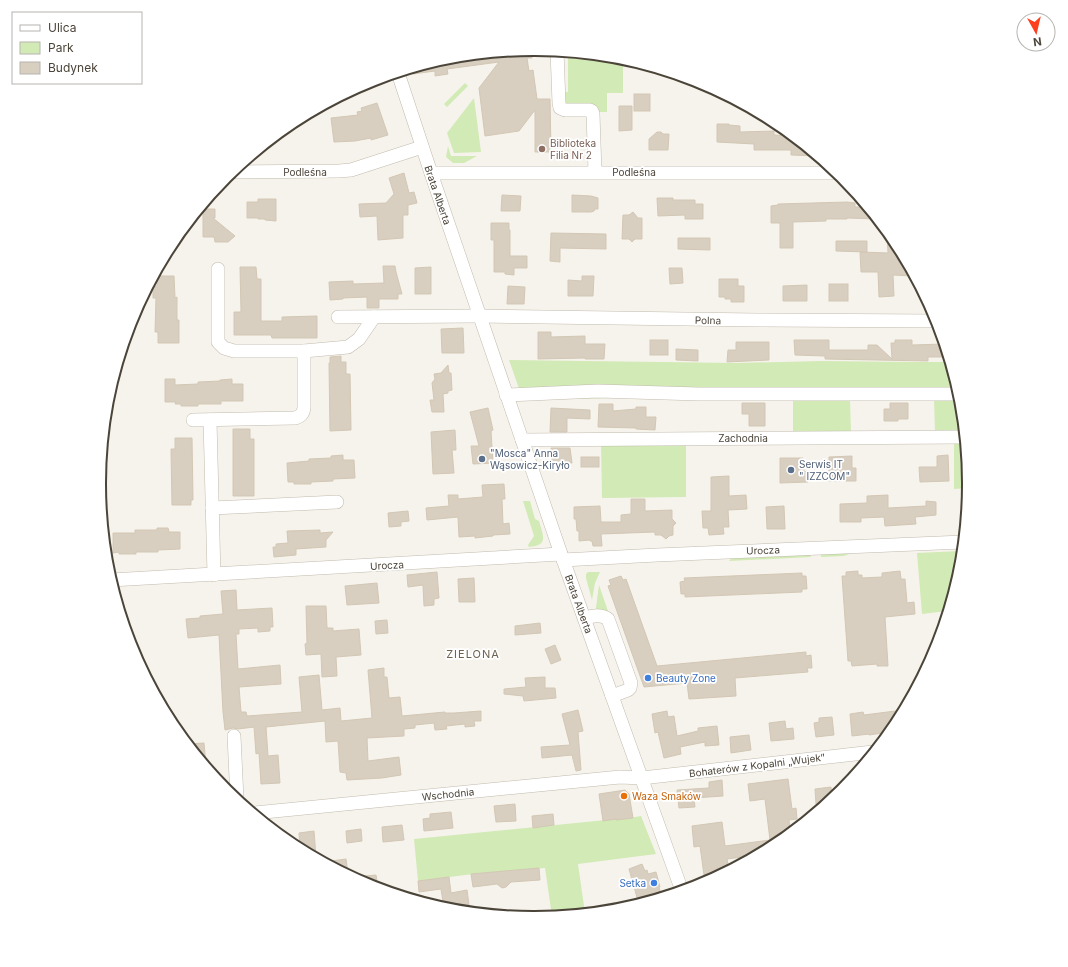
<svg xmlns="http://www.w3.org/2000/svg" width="1068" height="967" viewBox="0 0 1068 967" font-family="Inter,sans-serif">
  <rect width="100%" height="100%" fill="#f6f3ec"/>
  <g fill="#d2eab5">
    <path d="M568 52 619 57 623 59V93H607V112H599L563 104 562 93 568 92Z"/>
    <path d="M465 83 468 86 447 107 444 104Z"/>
    <path d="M474 98 481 152 454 153 447 133Z"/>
    <path d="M448 146 451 156H477L464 163H453L446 157Z"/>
    <path d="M509 360 736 363 821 361 912 362H949L960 399 963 433H935L934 399H850L851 434H793V398H614L523 400Z"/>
    <path d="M954 441H964L968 484V488L954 489Z"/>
    <path d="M601 444H686V497L602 498Z"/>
    <path d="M523 501H530L535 519 539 521C543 535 549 546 529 547L528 545 534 536Z"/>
    <path d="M857 551 844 556 821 557V555L823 553Z"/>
    <path d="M960 551 962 552 960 568 947 611 922 614 917 553Z"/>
    <path d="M807 553 810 555 811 557 729 561 733 556Z"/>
    <path d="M588 572H600L595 583 592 600 586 578V574Z"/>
    <path d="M599 585 610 617 595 615Z"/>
    <path d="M641 816 656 854 578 864 585 913 552 916 545 868 481 873 418 881 414 839 616 819 617 820Z"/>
  </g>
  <g fill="#d8cfc1" stroke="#d3c7b4">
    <path d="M531 49 532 58H527L529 71 533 70 537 99H550L551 152H535V110L519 131 485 136 479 88 499 62 447 69 448 74 435 76V71L413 74 412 69 449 57Z"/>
    <rect x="634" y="94" width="16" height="17"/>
    <path d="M377 103 388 135 371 140V138L355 141 334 142 331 118 358 115 357 112 362 111 361 108Z"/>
    <path d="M619 106H632V130L619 131Z"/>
    <path d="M717 124H729V125L740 126V132L774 131V135L792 136 817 156 791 155V150H754V144L717 142Z"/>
    <path d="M657 132H661L663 134H669L668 150H649V139Z"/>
    <path d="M404 173 409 193 414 192 417 203 408 205V215H403V238L378 240 377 216 360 217 359 204 386 203 394 194 389 178Z"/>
    <path d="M502 195 521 196 520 211H501Z"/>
    <path d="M572 195 591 196 598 198V209H595L594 211 591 212H572Z"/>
    <path d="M657 198H673V200H695V204H703V219H685V215L658 216Z"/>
    <path d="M258 199H276V221L265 220V219H258V218H247V202H258Z"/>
    <path d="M847 202 855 203V207H866L876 219 847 218V219H826V221L793 222V248H780V223H771V206L778 205V204Z"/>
    <path d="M203 209H215V218H213L235 236 228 242H215L214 237H203Z"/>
    <path d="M633 212 638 218H642V239H635L632 242 629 239H622L623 215H629Z"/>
    <path d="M491 223H509V230H510V256H527V268H514V275L505 274V272H494V240H491Z"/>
    <path d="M887 232 895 242 913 276 893 275 894 296 879 297 878 272H861L860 252 888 253Z"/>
    <path d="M551 233 606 234V249L560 248V262L550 261Z"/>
    <path d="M678 238H710V250L678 249Z"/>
    <path d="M836 241H867V252L836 251Z"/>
    <path d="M383 266H395L396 272 402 294H398V299H379V308H367V297L343 298V299L330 300 329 282 353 281V284L384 283Z"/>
    <path d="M240 267H256L257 279H261V321H282V317L317 316V338H272L271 335H234V312H241Z"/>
    <path d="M431 267V294H415V268Z"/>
    <path d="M669 268H682L683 283 670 284Z"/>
    <path d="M157 276H174L175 298 177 297V320H179V343H158V332H155L156 298H153V287L157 286Z"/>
    <path d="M582 276H594L593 296H568V280L582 281Z"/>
    <path d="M719 279H738V286H744V302H731V299H725V297H719Z"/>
    <rect x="829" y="284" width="19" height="17"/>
    <path d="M807 285V301H783V286Z"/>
    <path d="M508 286 525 287 524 304H507Z"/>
    <path d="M463 328 464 353H442L441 329Z"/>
    <path d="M538 332H551V337L585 336V344H605L604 359H585V358L538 359Z"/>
    <rect x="650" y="340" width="18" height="15"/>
    <path d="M794 340H829V350H868V345H877L892 359 891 343H895V340H912V345L944 344 948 357H928V361L825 359V356L795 355Z"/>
    <path d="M736 342H769V360L727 362 728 350H736Z"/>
    <path d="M676 349 698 350V361L676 360Z"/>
    <path d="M341 356V362H346V374H350L351 430 330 431 329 363H330V357Z"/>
    <path d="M448 365 449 373H451L452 390 448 391V393L443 394 444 412H432L430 400H434L432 383 435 379 434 374 441 373Z"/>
    <path d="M165 379H175V385L198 384V382L220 381V380L232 379V384H243V401H221V404H198V406H181V404H175L176 402H165Z"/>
    <path d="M742 403H765V426H749V414H742Z"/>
    <path d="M890 403H908V419H898V421H884V409H890Z"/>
    <path d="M599 404H613V411L636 409V407H646V417H656L655 430 636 429V428L598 427Z"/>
    <path d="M488 408 493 430 491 431 493 463 473 464 471 446H479L470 412Z"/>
    <path d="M551 408 590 410V419L567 418V432H550Z"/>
    <path d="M233 429H250V439H254V496H233Z"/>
    <path d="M455 430 456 450H452L454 473 433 474 431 432Z"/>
    <path d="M175 438H192L193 500H191V505H172L171 449H175Z"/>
    <path d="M551 448H570L572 463 552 464Z"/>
    <path d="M343 455V460H354L355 478 333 479V481L311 482V484H294V482H288L287 463 309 461V459L331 458V456Z"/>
    <path d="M948 455 949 481 920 482 919 467H937V456Z"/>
    <path d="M852 456V468H856V481H829V457Z"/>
    <rect x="581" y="457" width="18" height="10"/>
    <path d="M780 458H803L804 472 807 471 808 482 780 483Z"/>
    <path d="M729 476V496L746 495 747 509 728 510 729 527H723L724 534 709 535 708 528H703L702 511H711V477Z"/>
    <path d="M504 484 505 499H502L503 524 509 523 510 534 493 535V536L475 538V536L459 537 458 517 427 520 426 508 449 506 448 495H458V499L483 497 482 485Z"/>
    <path d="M888 495V508L926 506V501L936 502V515L915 517 916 524 885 526 884 517 861 518V522H840V504L867 503V496Z"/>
    <path d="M631 499H645V511L672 510V519L676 523 673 526V535L669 536 666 539 661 535H655V532L601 534 602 546H593L592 541H590V540L579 541V531H577L576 519H574V507L600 506 601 522H621V515L631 514Z"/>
    <path d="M784 506 785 529H767L766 507Z"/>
    <path d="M408 511 409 521 401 522V526L389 527 388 513Z"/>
    <path d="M157 528H168L169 532H180V549L158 550V552H136V554H119V552L113 553V533H135V530H157Z"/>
    <path d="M320 530V533L333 532 326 540V547L296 549V555L274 557 273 547H276V544L288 543 287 531Z"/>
    <path d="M858 571V575H862V578L882 577V573L900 571 901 579H905L907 603 914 602 915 614 885 617 888 666H877V664L852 666 851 661H848L842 576H846V572Z"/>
    <path d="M437 572 439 598 434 599V605L424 606 423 585 408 587 407 575Z"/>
    <path d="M802 573V576H806L807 589H802V592L685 597V594H681L680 582 685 581 684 578Z"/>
    <path d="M621 576 623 580 626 579 657 666 806 652V656L811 655 812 668H807L808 672 735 678 736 696 689 699 687 683 644 687 608 586 611 585 609 580Z"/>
    <path d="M474 578 475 602H459L458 579Z"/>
    <path d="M377 583 379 603 347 605 345 586Z"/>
    <path d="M236 590 237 610 272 608 273 627H270V631L258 632V628L239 629V634H236L238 669 280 665 281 684 239 687 241 712H246L247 716 302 712 299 677 319 675 322 710 340 708 341 721 372 718 368 670 384 668V677H387L389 698 400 697 402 716 445 712V713H454L481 711V721H474L475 726 465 727V724L446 726 447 729 435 730 434 723 415 725V728L404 729V736L367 738 368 761 399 757 401 775 382 778 347 780 346 773 340 772 338 741 326 742 325 721 266 727 268 756 278 755 280 783 261 784 259 753 256 754 254 727 238 729 233 728 225 730 223 712 219 635 188 638 186 619 200 618V616L223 614 221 591Z"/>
    <path d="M306 606H326L327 628H333V631L359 629 361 655 336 657 337 676 322 677 321 654 306 655 305 644 307 643Z"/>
    <path d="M387 620 388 633 376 634 375 621Z"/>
    <path d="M540 623 541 633 515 635V626Z"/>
    <path d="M555 645 561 660 551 664 545 649Z"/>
    <path d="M545 677V688H555L556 698 524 701 523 696 504 694V689L526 687 525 678Z"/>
    <path d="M578 710 583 731 578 732 581 770 576 771 572 755 542 758 541 747 570 745 562 714Z"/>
    <path d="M903 710 895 725 889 732 869 735V734L852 736 850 714 863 712 864 715Z"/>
    <path d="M667 711 668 717 674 716 677 736 698 731V728L717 726 719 745 705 746V742L680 747 681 754 664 758 658 732 655 733 652 714Z"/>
    <path d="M832 717 834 735 816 737 814 723 819 722V718Z"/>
    <path d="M785 721 786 729 793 728 794 739 771 741 769 723Z"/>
    <path d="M749 735 751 750 731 753 730 737Z"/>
    <path d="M204 743 206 766 188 744Z"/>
    <path d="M788 779 792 809 796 808 797 819 789 820 790 831 781 832 782 838H784L775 845 757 855 727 859 729 870 724 872 704 875 700 846 694 847 692 826 722 822 725 846 770 840 765 799 750 801 748 784Z"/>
    <path d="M722 780 723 796 694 798 695 807 679 808 677 790 709 788V782Z"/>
    <path d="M831 787 832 798 827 802 816 804 815 789Z"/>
    <path d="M625 790 629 794 633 818 616 820V819L603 821 599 794Z"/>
    <path d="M515 804 516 821 496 822 494 806Z"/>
    <path d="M451 812 453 828 424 831 423 819 430 818V814Z"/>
    <path d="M553 814 554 825 533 828 532 816Z"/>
    <path d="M402 825 404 840 383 842 382 827Z"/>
    <path d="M361 829 362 841 347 843 346 831Z"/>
    <path d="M314 831 316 857 300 849 299 833Z"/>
    <path d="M346 859 348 874 324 862Z"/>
    <path d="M642 864 645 871 647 870 648 874 656 872 660 887H659L661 895 638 901 629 869Z"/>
    <path d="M539 868 540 880 511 882 506 887 502 888 497 884 473 887 471 874Z"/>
    <path d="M376 875 378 888 368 885 354 877Z"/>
    <path d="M449 877 451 893 467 890 469 905 461 906 462 911 449 910 444 908 441 889 419 892 418 881Z"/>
  </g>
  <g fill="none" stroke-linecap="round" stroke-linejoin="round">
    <g stroke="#c2bbae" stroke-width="14">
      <g id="minor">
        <path d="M557 51 559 103 560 108 565 110H590L592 111 593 114 595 172"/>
        <path d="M398 73 431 173 561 554 682 891"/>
        <path d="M233 172 339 171 351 170 422 147"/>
        <path d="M431 173H837"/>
        <path d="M218 269V342L224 348 234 351H304L348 347 359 339 374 317"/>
        <path d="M338 317 479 316 757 320 937 321"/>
        <path d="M506 395 598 391 699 394H959"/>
        <path d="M193 420 295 418C301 416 303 414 304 408V351"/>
        <path d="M210 420 214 575"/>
        <path d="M522 440 964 437"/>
        <path d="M212 508 337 502"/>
        <path d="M563 560 657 555 963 542"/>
        <path d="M111 580 561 554"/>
        <path d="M585 618C593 616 600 614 608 619L631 683 630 688 628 690 612 696"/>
        <path d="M234 736 237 799"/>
        <path d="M254 813 620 777 642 778 873 752"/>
      </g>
    </g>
    <use href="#minor" stroke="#fff" stroke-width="13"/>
  </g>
  <circle fill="#8d6e63" stroke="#fff" stroke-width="1.5" cx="542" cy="149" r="4"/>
  <g fill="#5c6f8a" stroke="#fff" stroke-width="1.5">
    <circle cx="482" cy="459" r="4"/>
    <circle cx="791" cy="470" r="4"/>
  </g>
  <g fill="#3f7fe0" stroke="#fff" stroke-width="1.5">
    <circle cx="648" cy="678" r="4"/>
    <circle cx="654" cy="883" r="4"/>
  </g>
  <circle fill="#e8710a" stroke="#fff" stroke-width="1.5" cx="624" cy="796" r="4"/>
  <g text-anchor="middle" stroke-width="3.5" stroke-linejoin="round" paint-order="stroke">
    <g font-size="10" fill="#785e54" stroke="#fff" text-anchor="start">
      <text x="550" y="147">Biblioteka<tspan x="550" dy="12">Filia Nr 2</tspan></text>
    </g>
    <g font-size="10" fill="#4b4439" stroke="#fff">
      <text x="305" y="176">Podleśna</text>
      <text x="634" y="176">Podleśna</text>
      <text transform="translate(438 195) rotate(71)" y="4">Brata Alberta</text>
      <text transform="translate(708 320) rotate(1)" y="4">Polna</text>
      <text x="743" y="442">Zachodnia</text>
      <text transform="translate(763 550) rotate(-2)" y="4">Urocza</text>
      <text transform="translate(387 565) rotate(-3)" y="4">Urocza</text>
      <text transform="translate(579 604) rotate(70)" y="4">Brata Alberta</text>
      <text transform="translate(757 765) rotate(-7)" y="4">Bohaterów z Kopalni „Wujek”</text>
      <text transform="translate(448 794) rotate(-6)" y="4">Wschodnia</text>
    </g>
    <g font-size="10" fill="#4e5e75" stroke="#fff" text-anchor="start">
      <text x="490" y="457">"Mosca" Anna<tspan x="490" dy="12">Wąsowicz-Kiryło</tspan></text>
      <text x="799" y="468">Serwis IT<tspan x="799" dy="12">" IZZCOM"</tspan></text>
    </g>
    <g font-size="10" fill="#366cbe" stroke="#fff" text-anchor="start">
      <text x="656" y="682">Beauty Zone</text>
      <text x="646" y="887" text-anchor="end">Setka</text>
    </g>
    <g font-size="10" fill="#c56008" stroke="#fff" text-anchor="start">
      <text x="632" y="800">Waza Smaków</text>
    </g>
    <g font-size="11" letter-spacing="1" fill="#6e6250" stroke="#fff">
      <text x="473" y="658">ZIELONA</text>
    </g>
  </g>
  <path d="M0 0H1068V967H0ZM533 56H535A427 427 0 0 1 962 483V484A427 427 0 0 1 535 911H533A427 427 0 0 1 106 484V483A427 427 0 0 1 533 56Z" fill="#fff" fill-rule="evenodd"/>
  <path fill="none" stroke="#4b4439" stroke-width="2" d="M533 56H535A427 427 0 0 1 962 483V484A427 427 0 0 1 535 911H533A427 427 0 0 1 106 484V483A427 427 0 0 1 533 56Z"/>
  <rect x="12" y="12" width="130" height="72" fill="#ffffff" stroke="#b7b4b0"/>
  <rect x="20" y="25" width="20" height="6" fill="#ffffff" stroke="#b7b4b0"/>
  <text x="48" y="32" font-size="12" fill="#4b4439">Ulica</text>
  <rect x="20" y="42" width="20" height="12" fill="#d2eab5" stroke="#b7b4b0"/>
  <text x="48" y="52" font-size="12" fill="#4b4439">Park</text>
  <rect x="20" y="62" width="20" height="12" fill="#d8cfc1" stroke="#b7b4b0"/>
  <text x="48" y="72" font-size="12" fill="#4b4439">Budynek</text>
  <g transform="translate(1036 32) rotate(172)"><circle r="19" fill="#ffffff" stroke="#b7b4b0"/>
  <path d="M0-3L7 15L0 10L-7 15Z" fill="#fc3f1d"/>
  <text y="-6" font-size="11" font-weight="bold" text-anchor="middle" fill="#4b4439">N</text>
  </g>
</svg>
